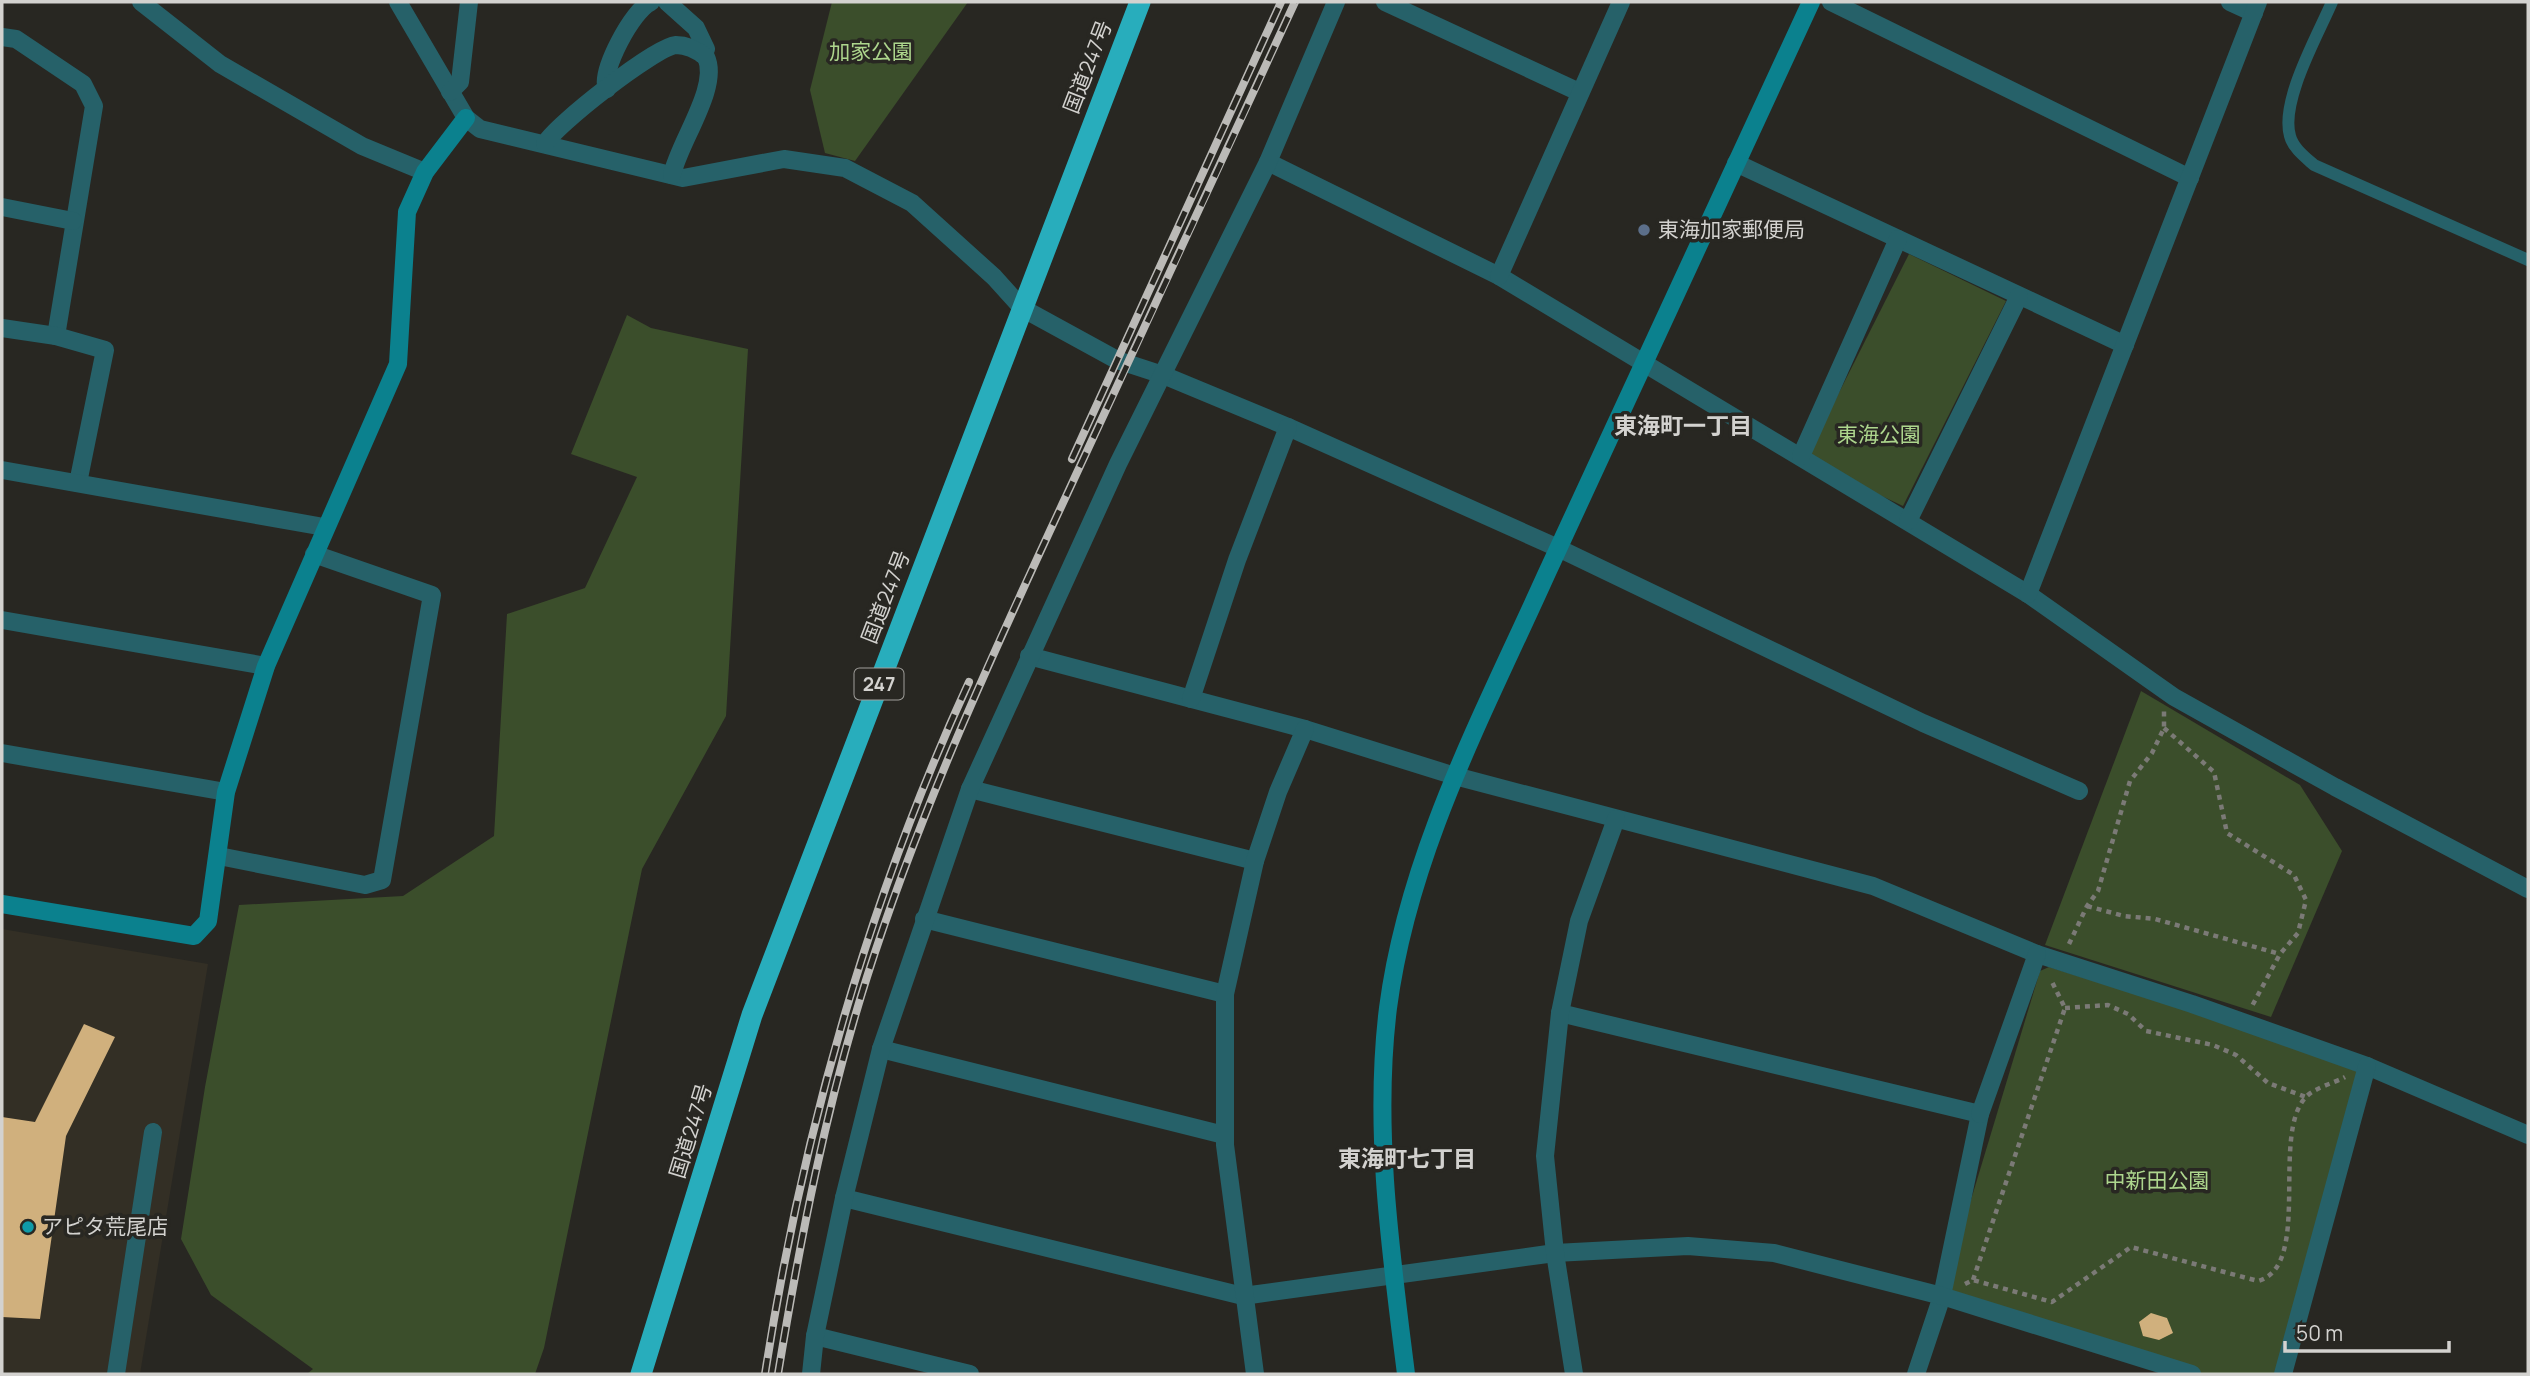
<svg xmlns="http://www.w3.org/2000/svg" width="2530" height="1376" viewBox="0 0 2530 1376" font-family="Manrope,'Noto Sans JP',sans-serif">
  <rect width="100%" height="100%" fill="#282722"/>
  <path fill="#332f25" d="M2 929 208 964 140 1374H2Z"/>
  <g fill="#3b4e2b">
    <path d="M832 2H968L855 161 825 153 810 90Z"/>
    <path d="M1909 254 2006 301 1903 506 1805 460Z"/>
    <path d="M627 315 651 328 748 349 726 716 642 869 544 1348 535 1374H307L313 1369 211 1295 181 1239 205 1087 239 905 403 896 494 836 507 614 585 588 637 477 571 454Z"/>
    <path d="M2141 691 2300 785 2342 851 2271 1017 2045 945Z"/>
    <path d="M2049 967 2367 1066 2283 1374H2192L1942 1296 2040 971Z"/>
  </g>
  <g fill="#d0b07d">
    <path d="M84 1024 115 1037 66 1136 40 1319 2 1317V1117L35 1122Z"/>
    <path d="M2151 1313 2167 1318 2173 1333 2159 1340 2143 1336 2139 1322Z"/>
  </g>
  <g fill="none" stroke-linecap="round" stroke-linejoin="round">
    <g stroke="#7b7a76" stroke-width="4.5" stroke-dasharray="5 5" stroke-linecap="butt">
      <path d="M2164 728 2214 772 2227 833 2294 875 2306 900 2298 933 2280 954 2252 1006"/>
      <path d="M2087 906 2124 916 2155 919 2280 954"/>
      <path d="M2069 944 2087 906 2098 891 2130 781 2152 753 2164 728V711"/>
      <path d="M2065 1008 2108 1005 2128 1014 2146 1031 2213 1045 2236 1055 2268 1083 2306 1097"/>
      <path d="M1973 1280 2065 1008 2052 982"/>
      <path d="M1965 1284 1973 1280 2052 1302 2131 1247 2258 1281C2313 1266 2270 1134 2306 1097 2314 1088 2334 1083 2345 1077"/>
    </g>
    <path stroke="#266169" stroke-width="12" d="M2332 2C2318 35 2280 101 2290 136 2293 148 2305 157 2314 165L2528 260"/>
    <g stroke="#266169" stroke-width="18">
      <path d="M141 2 220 64 362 146 425 172"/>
      <path d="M398 2 466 118 480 129 683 178 784 159 845 168 912 203 994 277 1022 308 1117 360 1163 375 1288 427 1558 548 1923 723 2079 791"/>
      <path d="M667 2 696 28 706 49 703 55"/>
      <path d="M1385 2 1579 92"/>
      <path d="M1831 2 2190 178"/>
      <path d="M2230 2 2254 13"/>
      <path d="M2 37 16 39 83 84 94 106 56 336"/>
      <path d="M607 89C599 73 633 9 651 2"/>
      <path d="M450 92 460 82 469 2"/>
      <path d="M545 144C554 126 655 47 676 45 687 45 697 50 706 57 720 87 679 142 672 175"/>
      <path d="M1268 162 1499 276 2028 594 2174 697 2335 787 2528 889"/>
      <path d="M1736 163 2125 345"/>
      <path d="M2 207 73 221"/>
      <path d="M1499 276 1621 2"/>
      <path d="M2 328 56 336 105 350 78 483"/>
      <path d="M1801 456 1898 239"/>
      <path d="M2 470 324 527"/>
      <path d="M1908 521 2019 296"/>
      <path d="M2028 594 2258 2"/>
      <path d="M2 620 266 666"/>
      <path d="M1029 656 1305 729 1455 776 1873 886 2037 954 2192 1004 2367 1066 2528 1135"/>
      <path d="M1191 699 1237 560 1288 427"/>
      <path d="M2 753 226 792"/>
      <path d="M970 789 1255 861"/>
      <path d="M219 856 365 885 382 880 432 595 314 554"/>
      <path d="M924 919 1225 994"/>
      <path d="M1560 1013 1980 1114 1942 1296 1916 1374"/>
      <path d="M881 1049 1224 1135"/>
      <path d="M1980 1114 2037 954"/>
      <path d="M844 1198 1243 1296 1555 1253 1688 1246 1774 1253 1942 1296 2192 1374"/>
      <path d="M815 1336 970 1374"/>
      <path d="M116 1374 153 1132"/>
      <path d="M811 1374 815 1336 844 1198 881 1049 970 789 1118 464 1268 162 1336 2"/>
      <path d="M1255 1374 1225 1145V994L1255 861 1278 792 1305 729"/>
      <path d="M1574 1374 1555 1253 1545 1156 1560 1013 1579 921 1616 819"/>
      <path d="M2283 1374 2367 1066"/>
    </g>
    <g stroke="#0b818e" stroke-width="18">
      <path d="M2 904 194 936 208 921 226 792 266 666 398 364 407 212 425 172 466 118"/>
      <path d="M1406 1374C1391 1254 1373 1129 1388 1008 1408 854 1483 715 1546 575 1633 383 1722 192 1811 2"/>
    </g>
    <path stroke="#28adbc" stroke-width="21" d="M641 1374 752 1015 1140 2"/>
    <g stroke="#bbbab7" stroke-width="8">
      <g id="rail">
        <path d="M1072 459 1281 2"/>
        <path d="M765 1374C802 1136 868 901 969 682"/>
        <path d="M778 1374C800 1241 826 1106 867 977 920 810 994 651 1068 492 1144 329 1220 166 1295 2"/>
      </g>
    </g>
    <use href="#rail" stroke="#282722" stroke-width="5" stroke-dasharray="16" stroke-linecap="butt"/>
  </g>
  <circle fill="#5c6f8a" stroke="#282722" stroke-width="2.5" cx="1644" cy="230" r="7"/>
  <circle fill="#0f9aa8" stroke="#282722" stroke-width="2.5" cx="28" cy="1227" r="7"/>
  <g text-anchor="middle" stroke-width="7" stroke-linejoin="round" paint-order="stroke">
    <rect fill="#282722" stroke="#a09f9b" stroke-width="2" x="854.5" y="668.5" width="49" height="31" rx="5"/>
    <g font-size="19" font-weight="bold" fill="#d3d2cf">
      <text x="879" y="691">247</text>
    </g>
    <g font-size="21" fill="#add68d" stroke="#282722">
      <text x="871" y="59">加家公園</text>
      <text x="1879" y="442">東海公園</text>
      <text x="2157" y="1188">中新田公園</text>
    </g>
    <g font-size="21" fill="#d3d2cf" stroke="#282722">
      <text transform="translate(1088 67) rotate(-69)" y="7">国道247号</text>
      <text transform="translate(886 597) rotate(-69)" y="7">国道247号</text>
      <text transform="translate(691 1131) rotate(-73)" y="7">国道247号</text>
    </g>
    <g font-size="21" fill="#d3d2cf" stroke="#282722" text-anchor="start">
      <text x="1658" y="237">東海加家郵便局</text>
      <text x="42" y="1234">アピタ荒尾店</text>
    </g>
    <g font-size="23" font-weight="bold" fill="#d3d2cf" stroke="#282722">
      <text x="1683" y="434">東海町一丁目</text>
      <text x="1407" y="1167">東海町七丁目</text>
    </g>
  </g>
  <rect width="2530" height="1376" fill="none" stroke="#d3d2cf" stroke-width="7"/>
  <path d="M2285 1341v10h164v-10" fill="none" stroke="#d3d2cf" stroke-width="3.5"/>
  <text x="2296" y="1341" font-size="21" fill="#d3d2cf" stroke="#282722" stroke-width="5" paint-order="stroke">50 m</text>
</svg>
